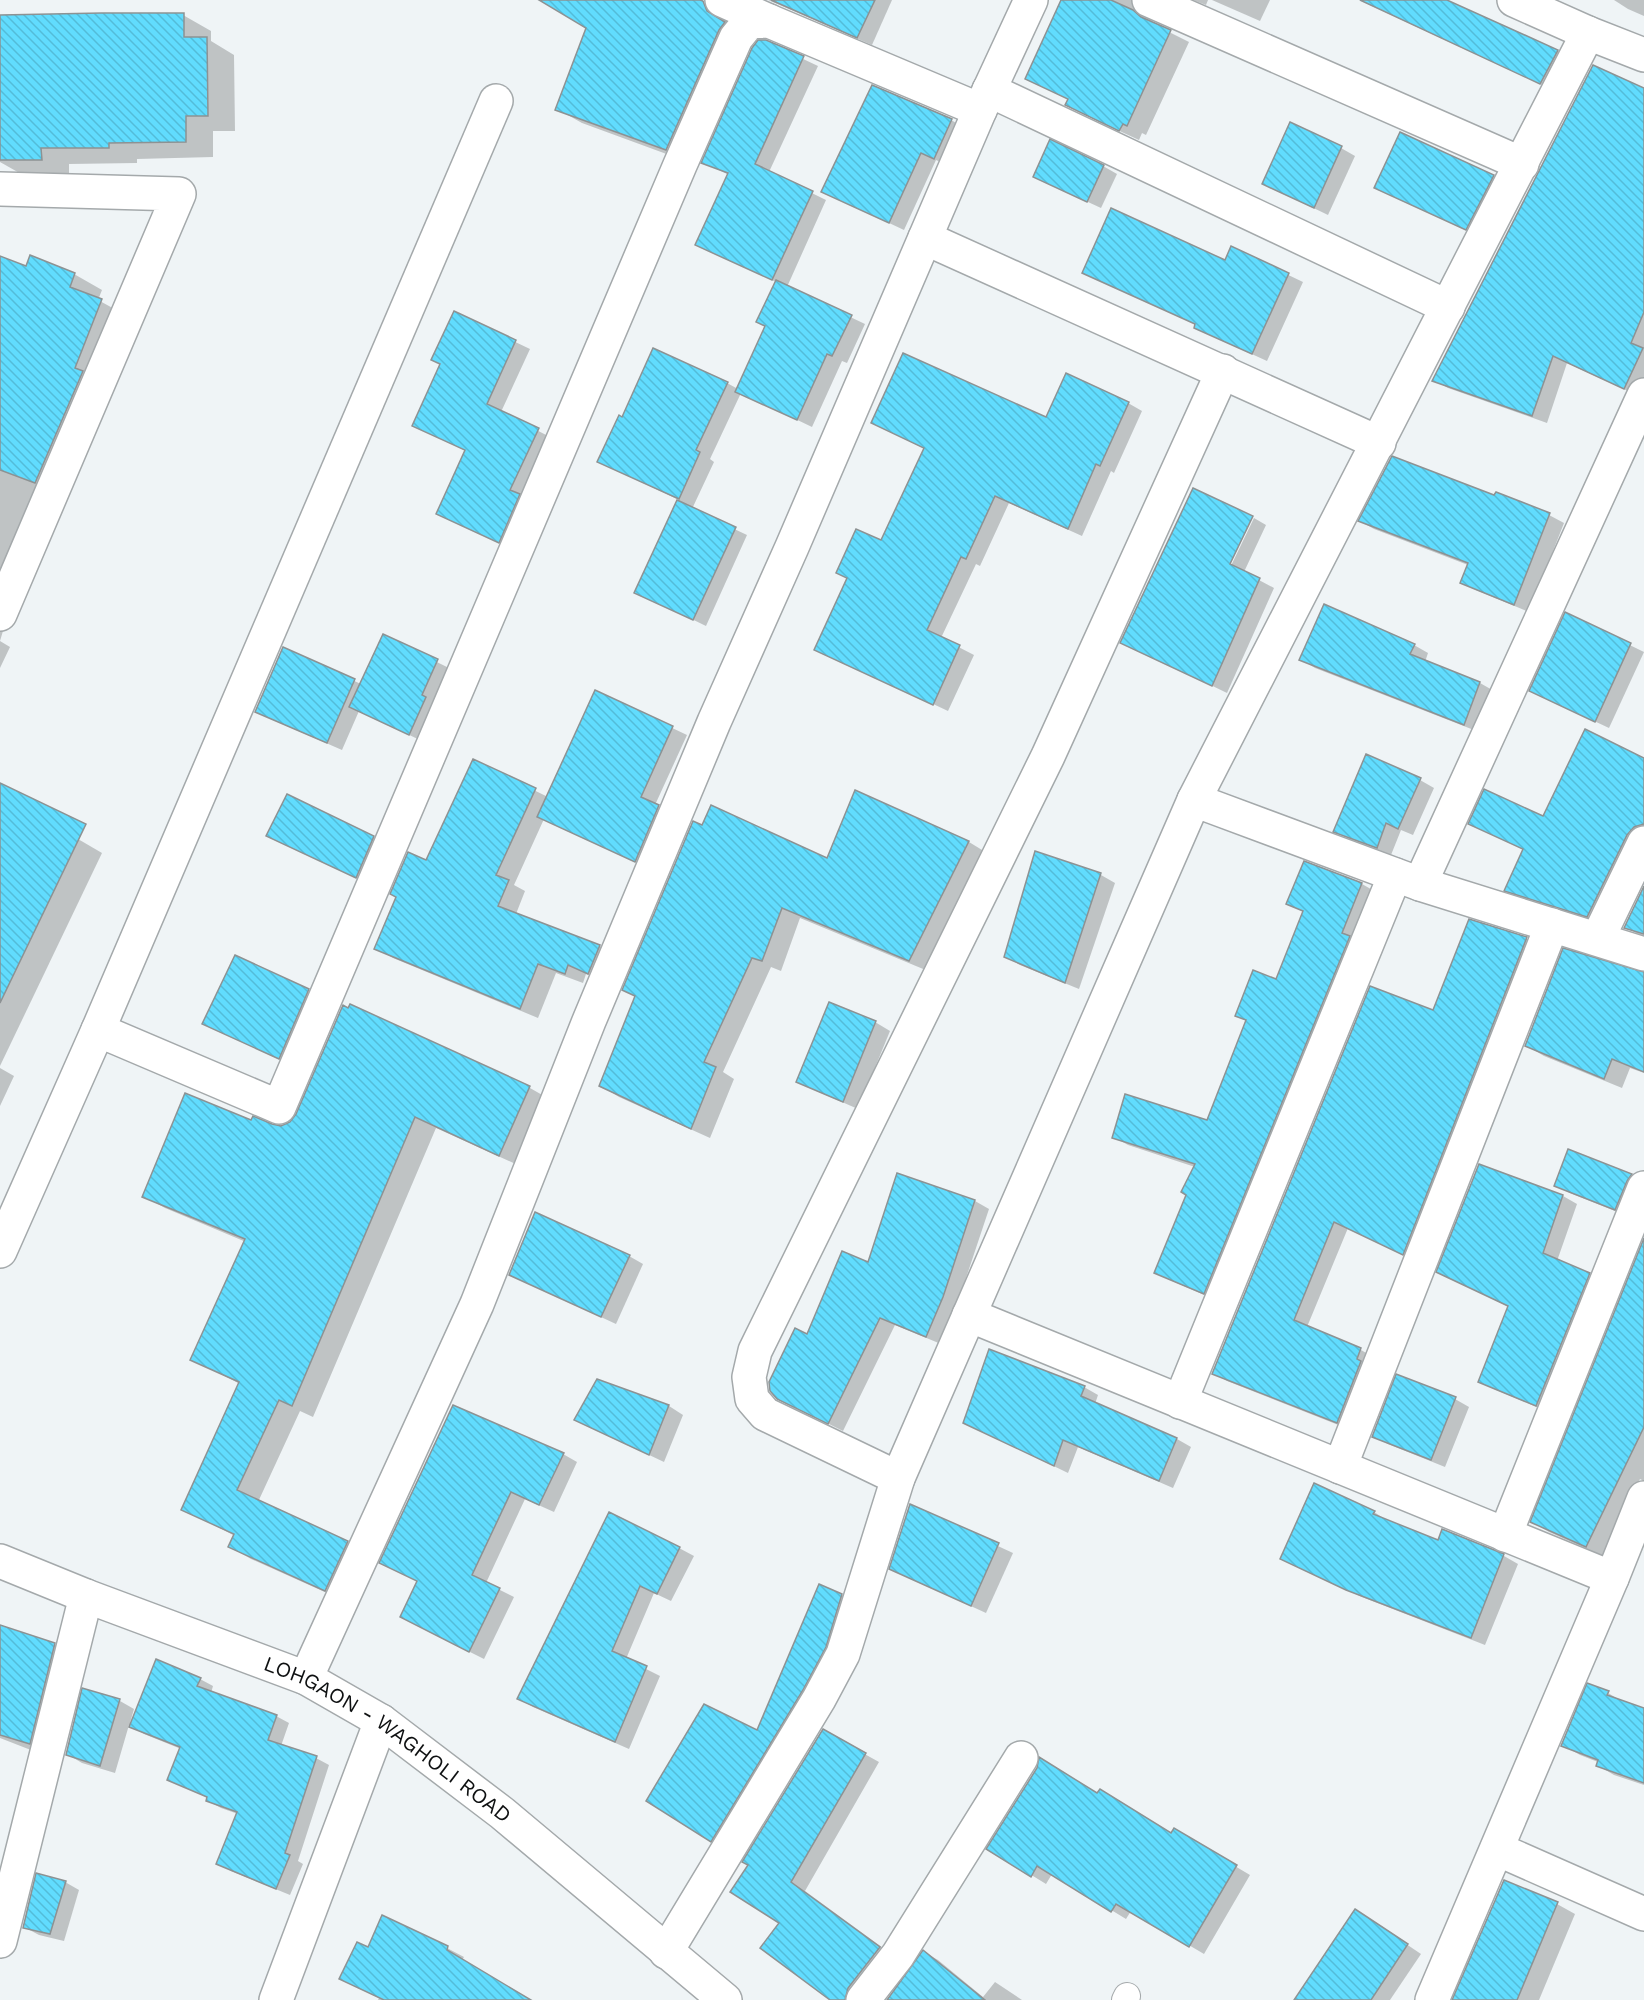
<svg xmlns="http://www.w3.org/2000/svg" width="1644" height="2000" viewBox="0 0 1644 2000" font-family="'Work Sans',sans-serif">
  <defs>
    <pattern id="building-back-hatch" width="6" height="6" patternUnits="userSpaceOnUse" patternTransform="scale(1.5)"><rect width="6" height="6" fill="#61dcfe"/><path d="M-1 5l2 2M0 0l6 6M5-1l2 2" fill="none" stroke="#53bcd9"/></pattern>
  </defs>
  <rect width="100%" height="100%" fill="#eff4f6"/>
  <g fill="#0003">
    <path d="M542 0H696L728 17 732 27 691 163 582 123 557 109 587 27Z"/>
    <path d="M768 0H892L872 45Z"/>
    <path d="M1063 0H1153L1149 13 1153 24 1189 42 1146 135 1142 133 1139 140 1085 115 1067 104 1069 100 1027 78Z"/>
    <path d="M1193 0H1208L1206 5Z"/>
    <path d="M1212 0H1270L1260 21Z"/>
    <path d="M1359 0H1443L1558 51 1572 59 1555 91Z"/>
    <path d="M1614 0H1644V16L1628 9Z"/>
    <path d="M183 15 211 31V41L234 55 235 131H213V157L137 159V163L69 164V175H23L0 162V17Z"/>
    <path d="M765 41 818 66 769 172 826 200 787 287 865 324 847 363 842 361 812 427 741 393 710 459 714 462 692 509 747 535 706 626 636 592 679 500 599 462 623 419 727 383 738 389 767 326 776 282 697 244 729 175 703 162Z"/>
    <path d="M1644 90V384L1639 396 1567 363 1547 423 1448 388 1434 380Z"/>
    <path d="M951 120 965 128 949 166 936 160 904 230 823 192Z"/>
    <path d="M1341 148 1355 156 1328 215 1264 184Z"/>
    <path d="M1103 166 1117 174 1101 208 1049 184Z"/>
    <path d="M1493 176 1507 184 1480 237 1376 187Z"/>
    <path d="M1232 248 1303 282 1267 361 1210 335 1196 327 1197 325 1084 272 1225 262Z"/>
    <path d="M0 260 27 268 74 274 102 290 98 300 129 317 22 567 0 641 10 647 0 668Z"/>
    <path d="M455 313 530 349 501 412 552 438 513 549 452 521 466 451 414 426 441 364Z"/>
    <path d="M1128 403 1142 411 1114 473 1111 471 1082 536 1009 503 980 566 976 564 941 638 974 655 948 711 816 649 882 542 925 449 873 423 1047 419Z"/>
    <path d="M1496 494 1549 515 1564 523 1529 612 1476 590 1461 582 1468 565 1374 529 1360 521 1495 497Z"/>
    <path d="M1254 518 1266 525 1244 572 1274 588 1227 693 1122 642 1225 571 1228 572Z"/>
    <path d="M1566 614 1644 652 1609 728 1545 698Z"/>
    <path d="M384 636 451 669 424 742 359 711 342 750 271 719 257 711 284 649 361 684Z"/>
    <path d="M1414 645 1428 653 1425 662 1480 683 1494 691 1479 732 1315 668 1301 659Z"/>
    <path d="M596 692 687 735 655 805 672 815 650 869 544 819 514 885 525 891 516 914 600 946 617 956 606 983 586 974 583 983 556 973 538 1018 393 958 376 948 427 862 474 761 548 797Z"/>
    <path d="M1644 759V846L1605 926 1523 900 1506 890 1524 850 1470 824 1544 817Z"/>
    <path d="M1420 780 1434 788 1413 835 1401 830 1391 855 1349 839 1335 831Z"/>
    <path d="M855 792 969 842 987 853 928 971 800 918 781 971 771 967 723 1072 734 1079 710 1138 619 1097 601 1086 703 827 828 860Z"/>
    <path d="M0 808 78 839 102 853 0 1066Z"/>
    <path d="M373 837 388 845 371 885 282 843Z"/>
    <path d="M1036 853 1101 875 1115 883 1079 989 1020 965 1006 957Z"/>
    <path d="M1304 863 1362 884 1376 892 1218 1301 1170 1280 1156 1272 1188 1194 1195 1167 1128 1145 1114 1137 1208 1122 1247 1021 1237 1015 1277 981 1304 912 1288 904Z"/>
    <path d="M1644 889V938L1626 927Z"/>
    <path d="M1470 921 1527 939 1540 946 1417 1261 1348 1228 1307 1327 1361 1350 1375 1358 1351 1430 1227 1381 1214 1373 1434 1012Z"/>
    <path d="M1644 974V1073L1630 1068 1622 1088 1544 1056 1527 1046Z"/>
    <path d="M308 991 322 999 293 1066 204 1024Z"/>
    <path d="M351 1006 530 1088 551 1100 520 1166 436 1128 313 1417 300 1411 258 1502 347 1543 368 1555 347 1602 251 1559 230 1547 235 1536 183 1509 240 1384 192 1359 246 1242 165 1208 144 1196 252 1122 281 1127 291 1124 298 1115Z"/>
    <path d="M875 1022 890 1031 858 1109 812 1089 797 1081Z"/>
    <path d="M0 1068 14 1076 0 1106Z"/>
    <path d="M1569 1151 1631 1175 1644 1182 1630 1217 1570 1193 1556 1185Z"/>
    <path d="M1480 1166 1563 1196 1577 1204 1557 1261 1603 1283 1551 1413 1494 1389 1480 1381 1509 1307 1438 1272Z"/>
    <path d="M975 1201 989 1209 957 1305 941 1344 895 1325 843 1431 793 1406 808 1336 869 1264Z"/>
    <path d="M629 1256 643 1264 616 1324 510 1275Z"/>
    <path d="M1644 1266V1481L1640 1479 1603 1556 1549 1532 1532 1522Z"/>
    <path d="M598 1380 669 1406 683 1415 664 1462 590 1427Z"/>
    <path d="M1084 1387 1098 1395 1095 1404 1177 1439 1191 1447 1173 1488 1078 1447 1068 1473 965 1423Z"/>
    <path d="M1455 1399 1469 1407 1445 1467 1388 1444 1374 1436Z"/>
    <path d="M563 1454 577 1462 554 1512 525 1499 486 1583 514 1597 484 1659 416 1625 419 1581 395 1570Z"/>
    <path d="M911 1506 1013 1553 986 1613 905 1576Z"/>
    <path d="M1374 1512 1388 1521 1439 1542 1443 1531 1504 1556 1518 1564 1485 1645 1362 1597 1282 1559Z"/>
    <path d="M679 1548 694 1556 671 1601 654 1593 626 1659 660 1676 629 1749 533 1707 519 1699Z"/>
    <path d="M842 1595 856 1603 726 1849 711 1841 757 1733Z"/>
    <path d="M0 1627 54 1644 66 1651 36 1752 0 1738Z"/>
    <path d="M200 1679 213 1686 211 1693 276 1716 289 1723 281 1746 316 1758 329 1765 298 1861 303 1864 290 1895 231 1871 218 1863 238 1814 221 1808 208 1801 209 1798 168 1779 181 1749 144 1734 129 1725 115 1773 82 1763 67 1754 83 1690 120 1701 134 1709 130 1723 132 1724Z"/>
    <path d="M1608 1693 1625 1703 1644 1710V1785L1614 1775 1597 1765 1598 1762 1580 1755 1563 1745Z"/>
    <path d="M823 1731 879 1762 805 1891 894 1956 861 2000H832L781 1923 750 1865Z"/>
    <path d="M1098 1794 1172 1835 1174 1830 1250 1875 1204 1954 1131 1911 1126 1919 1052 1874 1046 1884 988 1848Z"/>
    <path d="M65 1882 79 1890 64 1941 39 1935 24 1927Z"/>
    <path d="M1557 1904 1575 1914 1539 2000H1454Z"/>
    <path d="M1369 1919 1421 1954 1390 2000H1296Z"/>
    <path d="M447 1948 464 1957 462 1960 529 2000H378L379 1998 341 1979 368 1949Z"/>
    <path d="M924 1952 938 1960 983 1997 995 1982 1022 2000H888Z"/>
  </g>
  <g fill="url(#building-back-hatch)" stroke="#8d9293" stroke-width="1.5">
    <path d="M539 0H700L703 1 707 11 725 22 719 30 666 150 555 110 586 28Z"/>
    <path d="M771 0H875L857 38Z"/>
    <path d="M1061 0H1111L1133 10 1141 17 1171 30 1127 126 1123 124 1119 131 1065 105 1068 99 1025 79Z"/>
    <path d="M1360 0H1447L1558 50 1540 84Z"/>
    <path d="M102 13H184V37H207L208 116H186V142L109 143V148H41L42 160H0V15Z"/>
    <path d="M758 40H766L804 56 755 164 813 191 772 280 695 245 728 173 701 163 752 48Z"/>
    <path d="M1593 65 1644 88V312L1631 343 1643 348 1624 389 1553 356 1532 416 1432 381Z"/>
    <path d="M872 85 952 119 934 159 921 153 889 223 821 192Z"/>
    <path d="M1290 122 1342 146 1314 208 1262 184Z"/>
    <path d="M1400 132 1494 175 1466 230 1374 188Z"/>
    <path d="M1050 139 1104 165 1087 202 1033 177Z"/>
    <path d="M1111 208 1225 260 1231 246 1289 273 1252 354 1194 328 1195 324 1082 273Z"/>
    <path d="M30 255 75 273 70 287 102 299 75 368 83 371 35 483 0 470V256L26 266Z"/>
    <path d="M776 280 852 315 832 356 827 354 797 420 735 392 765 326 756 322Z"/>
    <path d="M454 311 516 340 487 404 539 428 510 490 520 494 499 543 436 514 465 450 412 426 440 364 431 360Z"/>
    <path d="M653 348 728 382 696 450 700 452 679 499 597 462 619 415 622 417Z"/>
    <path d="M903 353 1046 417 1066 373 1129 402 1100 466 1096 464 1068 529 995 496 966 559 961 557 927 630 960 645 933 705 814 650 847 578 836 573 856 529 881 540 924 448 871 423Z"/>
    <path d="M1392 456 1494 495 1496 492 1550 513 1514 605 1460 583 1468 563 1358 521Z"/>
    <path d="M1193 488 1253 516 1230 564 1260 578 1212 686 1120 643Z"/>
    <path d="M677 500 736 527 693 620 634 593Z"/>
    <path d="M1324 604 1415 644 1410 654 1480 682 1464 725 1299 660Z"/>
    <path d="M1565 612 1631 643 1595 722 1529 691Z"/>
    <path d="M383 634 438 659 422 695 426 697 409 735 349 707Z"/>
    <path d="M283 647 355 679 327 743 255 712Z"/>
    <path d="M595 690 673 726 641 797 659 805 635 862 537 817Z"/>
    <path d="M1585 729 1644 758V824L1634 827 1627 835 1587 917 1504 891 1523 849 1468 824 1484 789 1543 816Z"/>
    <path d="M1366 754 1421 778 1398 829 1386 823 1377 848 1333 832Z"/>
    <path d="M473 759 536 788 496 875 509 880 498 906 600 945 588 974 568 965 565 974 538 964 520 1009 374 949 396 897 390 894 408 852 426 860Z"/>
    <path d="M0 783 86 824 0 1003Z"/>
    <path d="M855 790 969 841 909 961 782 908 762 961 752 958 704 1062 716 1067 691 1129 599 1086 635 996 622 990 693 821 702 825 711 805 827 858Z"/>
    <path d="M287 794 374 836 356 878 266 836Z"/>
    <path d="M1035 851 1101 873 1065 983 1004 957Z"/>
    <path d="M1304 861 1362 883 1342 933 1350 936 1204 1294 1154 1273 1186 1195 1181 1192 1195 1164 1112 1138 1125 1094 1207 1120 1246 1020 1235 1016 1253 970 1276 979 1303 911 1286 904Z"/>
    <path d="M1644 886V934L1624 928Z"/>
    <path d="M1469 919 1527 937 1403 1255 1334 1222 1294 1320 1361 1348 1357 1359 1361 1361 1337 1423 1212 1374 1370 986 1433 1010Z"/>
    <path d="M1563 948 1644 972V1072L1612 1059 1604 1079 1525 1046Z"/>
    <path d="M235 955 309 989 279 1059 202 1024Z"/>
    <path d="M829 1002 876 1021 843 1102 796 1082Z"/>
    <path d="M350 1004 530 1086 499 1156 415 1117 292 1406 279 1400 237 1490 348 1541 325 1591 228 1547 234 1534 181 1510 239 1382 190 1360 245 1239 142 1197 185 1093 251 1120 253 1116 272 1124 281 1126 290 1122 296 1114 343 1005 348 1008Z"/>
    <path d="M1568 1149 1632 1174 1627 1181 1615 1210 1554 1186Z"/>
    <path d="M1479 1164 1563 1195 1543 1253 1590 1273 1536 1406 1478 1382 1508 1306 1436 1272Z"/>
    <path d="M897 1173 975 1200 943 1297 926 1337 880 1318 828 1424 777 1399 770 1391 769 1382 795 1328 807 1334 842 1251 868 1262Z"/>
    <path d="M535 1212 630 1255 601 1317 509 1275Z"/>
    <path d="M1644 1238V1427L1586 1547 1530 1522Z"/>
    <path d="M989 1349 1085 1386 1081 1396 1177 1438 1159 1481 1063 1440 1054 1466 963 1423Z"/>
    <path d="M1396 1374 1456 1397 1431 1460 1372 1437Z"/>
    <path d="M597 1379 669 1405 649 1455 574 1420Z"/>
    <path d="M453 1405 564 1453 539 1505 511 1492 472 1575 500 1588 469 1652 400 1617 417 1581 379 1563Z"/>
    <path d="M1314 1483 1375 1511 1373 1514 1438 1540 1442 1529 1504 1554 1471 1638 1346 1590 1280 1559Z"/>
    <path d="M910 1504 999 1543 971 1606 889 1569Z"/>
    <path d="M609 1512 680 1547 657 1594 640 1586 612 1651 647 1666 615 1742 517 1699Z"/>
    <path d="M819 1584 842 1594 826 1647 803 1690 711 1842 646 1801 704 1704 757 1730Z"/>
    <path d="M0 1625 55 1643 30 1744 0 1735Z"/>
    <path d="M156 1659 201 1678 197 1686 277 1715 268 1740 317 1756 285 1853 290 1855 276 1889 216 1864 237 1812 206 1801 207 1797 167 1780 180 1747 129 1727Z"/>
    <path d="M1587 1683 1609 1691 1607 1695 1644 1708V1783L1596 1766 1598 1760 1561 1746Z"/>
    <path d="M82 1688 120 1699 100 1766 66 1755Z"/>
    <path d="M823 1729 866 1753 791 1882 880 1947 848 1988 845 2000H830L760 1948 779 1923 730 1892 748 1865 742 1862Z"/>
    <path d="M1039 1757 1097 1793 1100 1789 1171 1833 1174 1828 1237 1865 1189 1947 1116 1904 1111 1912 1037 1866 1031 1877 986 1849 1037 1768Z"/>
    <path d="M36 1873 66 1881 50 1934 23 1928Z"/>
    <path d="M1504 1880 1558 1902 1517 2000H1452Z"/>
    <path d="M1355 1909 1408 1944 1371 2000H1294Z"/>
    <path d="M382 1915 448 1946 447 1950 531 2000H384L339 1979 357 1942 368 1947Z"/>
    <path d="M923 1950 985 2000H887Z"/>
  </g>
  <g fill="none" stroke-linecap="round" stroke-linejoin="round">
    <g stroke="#a4a9ab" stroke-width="28">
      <path id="service" d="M1125 2000 1127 1996"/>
    </g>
    <g stroke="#a4a9ab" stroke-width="36">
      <g id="minor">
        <path d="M722 0 769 21"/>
        <path d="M1149 0 1522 164"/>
        <path d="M1514 0 1588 33 1644 55"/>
        <path d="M989 90 1448 307"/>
        <path d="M0 189 179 194 0 614"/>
        <path d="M925 238 1379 443"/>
        <path d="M1194 800 1420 884 1644 954"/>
        <path d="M1420 884 1644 395"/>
        <path d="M1598 938 1644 843"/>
        <path d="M98 1030 496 101"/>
        <path d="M0 1251 98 1030 279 1107 680 165 736 38 749 22 769 21 980 110"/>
        <path d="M969 1315 1612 1578"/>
        <path d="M1180 1402 1395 875"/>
        <path d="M1340 1467 1552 925"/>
        <path d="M898 1478 765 1414 752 1399 749 1377 755 1351 1048 756 1223 371"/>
        <path d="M1505 1535 1644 1188"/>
        <path d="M306 1678 477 1304 589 1021 714 722 792 547 980 110 1031 0"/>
        <path d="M1497 1849 1644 1914"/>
        <path d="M0 1941 86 1596"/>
        <path d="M666 1952 819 1699 843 1654 898 1478 1194 800 1588 33"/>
        <path d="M276 2000 381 1721"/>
        <path d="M863 2000 898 1955 1021 1758"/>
        <path d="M1432 2000 1612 1578 1644 1498"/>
      </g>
    </g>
    <g stroke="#a4a9ab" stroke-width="36">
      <g id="primary">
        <path id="s1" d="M0 1561 86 1596 306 1678 381 1721 502 1813 725 2000"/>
      </g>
    </g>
    <use href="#service" stroke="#fff" stroke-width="26"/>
    <use href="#minor" stroke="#fff" stroke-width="33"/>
    <use href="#primary" stroke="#fff" stroke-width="33"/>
  </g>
  <g text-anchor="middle" stroke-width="4.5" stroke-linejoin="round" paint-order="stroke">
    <g font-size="21" fill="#0e1011" stroke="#fff">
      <text dy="7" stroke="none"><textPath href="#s1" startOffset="429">LOHGAON - WAGHOLI ROAD</textPath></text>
    </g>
  </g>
</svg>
